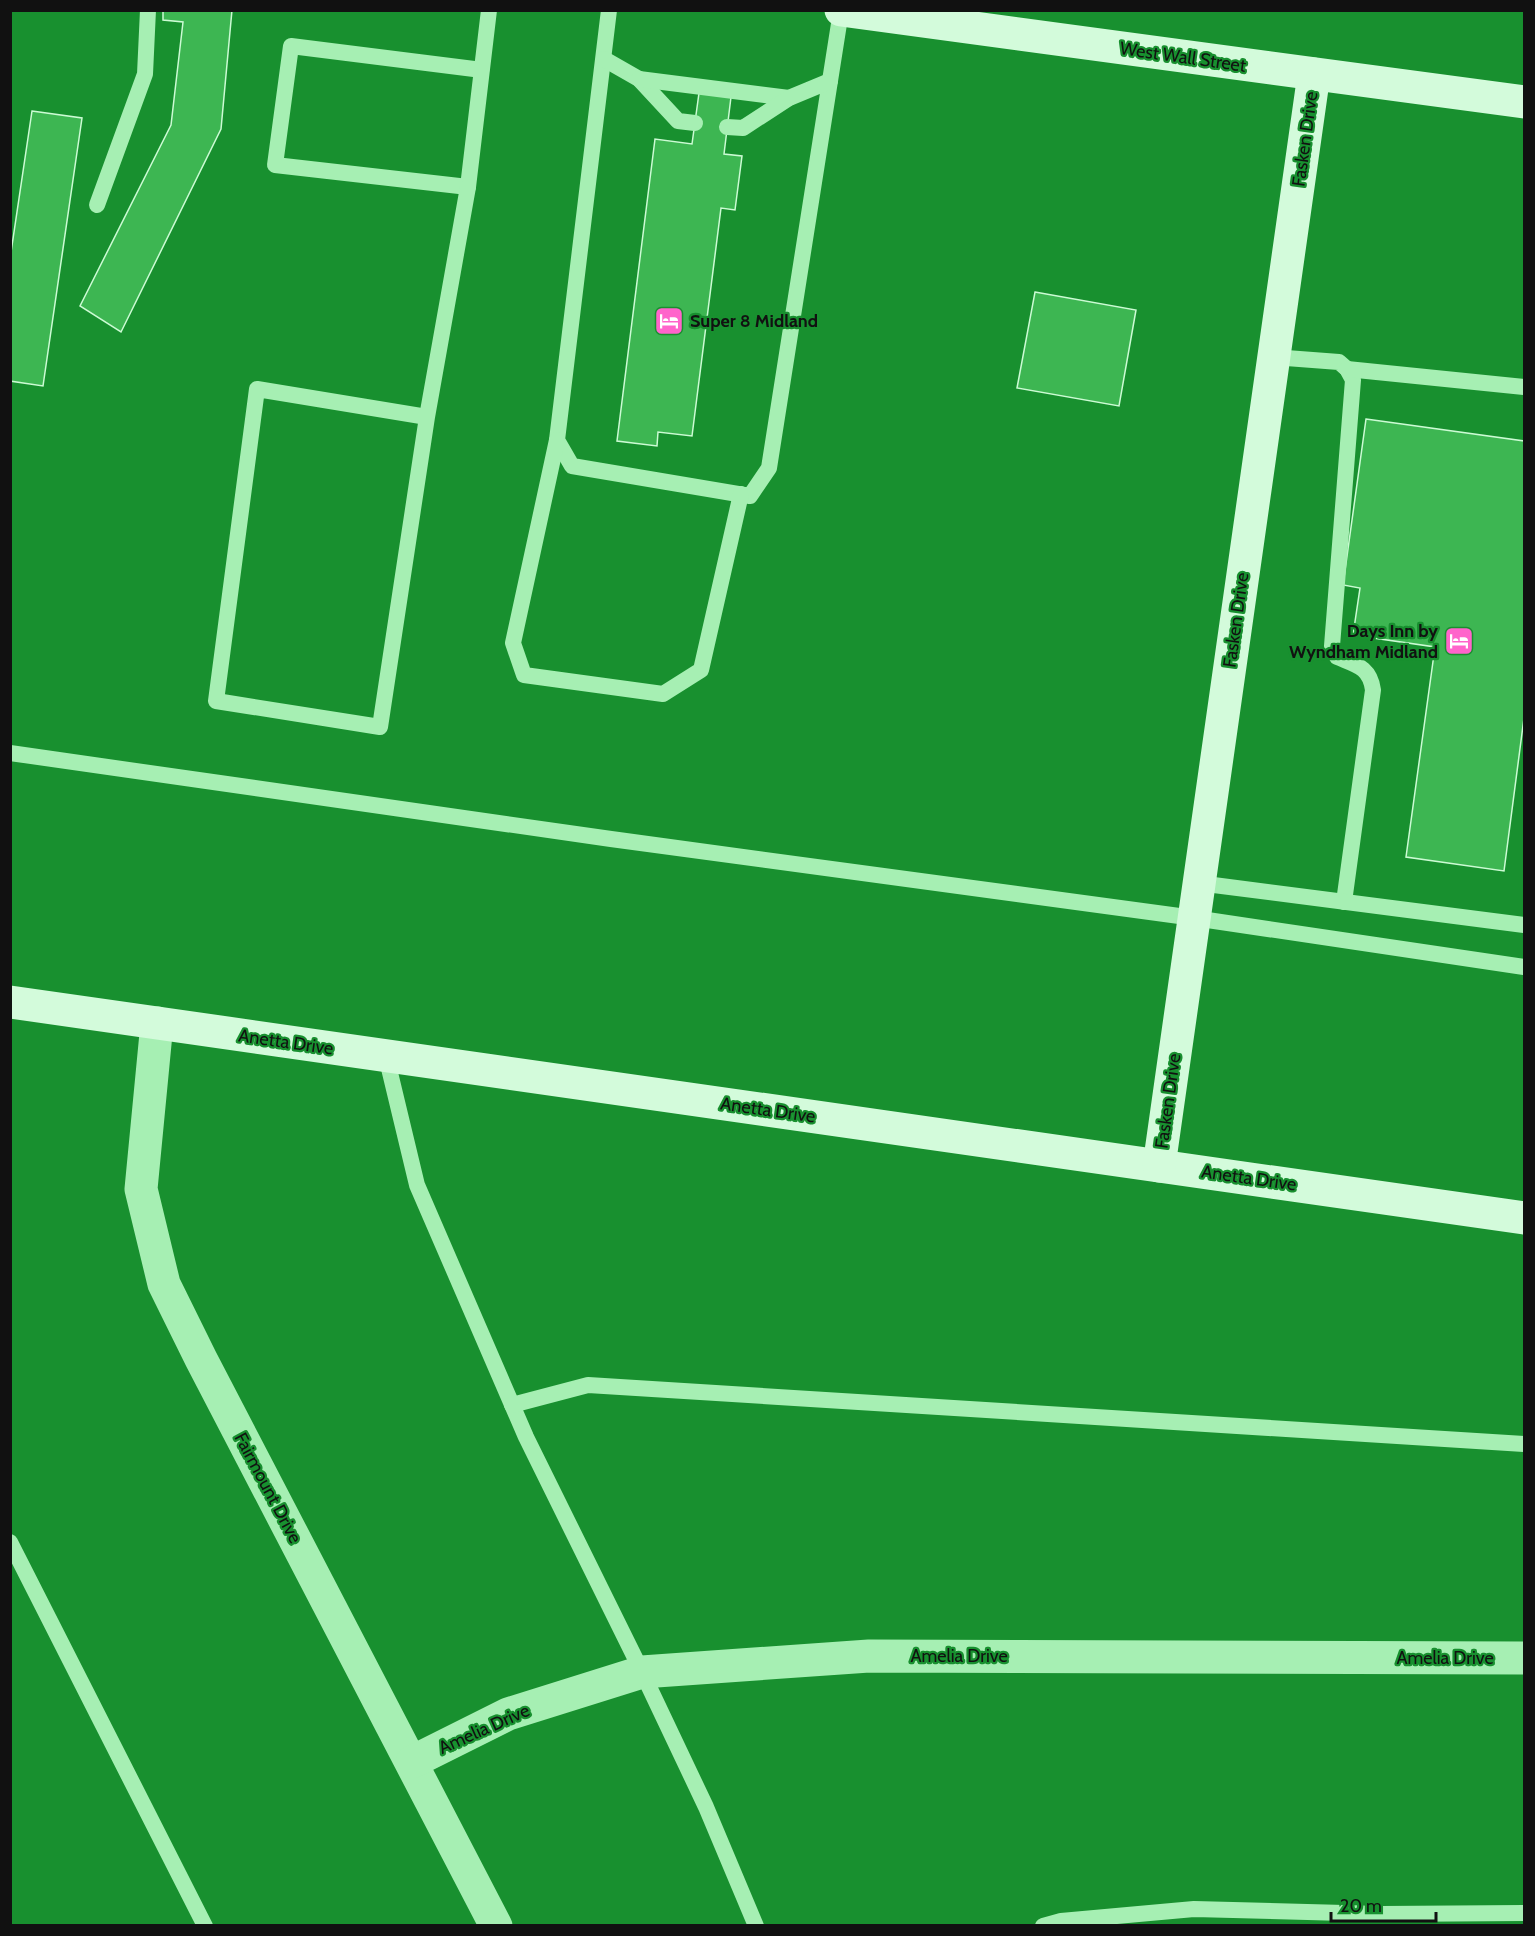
<svg xmlns="http://www.w3.org/2000/svg" width="1535" height="1936" viewBox="0 0 1535 1936" font-family="Cabin,sans-serif">
  <rect width="100%" height="100%" fill="#18902f"/>
  <g fill="#3db652" stroke="#ccfbd4" stroke-width="1.5">
    <path d="M163 10H232L221 129 121 332 80 306 171 125 183 22 163 20Z"/>
    <path d="M699 93 731 97 724 154 742 156 735 210 721 208 692 436 658 432 657 446 617 441 655 139 692 144Z"/>
    <path d="M32 111 82 118 43 386 10 381V259Z"/>
    <path d="M1035 292 1136 310 1119 406 1017 388Z"/>
    <path d="M1366 419 1524 441V718L1504 871 1406 857 1435 647 1353 635 1360 588 1343 585Z"/>
  </g>
  <g fill="none" stroke-linecap="round" stroke-linejoin="round">
    <g stroke="#a6efb3" stroke-width="16">
      <path d="M609 10 557 440 572 466 750 496 769 468 841 11"/>
      <path d="M604 59 639 79 678 121 695 123"/>
      <path d="M482 70 291 46 275 165 468 187 489 10"/>
      <path d="M639 79 789 98"/>
      <path d="M727 127 743 128 789 98 830 81"/>
      <path d="M97 205 145 74 148 10"/>
      <path d="M1273 357 1339 362 1347 369 1353 380 1332 646 1337 657C1356 665 1370 667 1373 690L1344 902"/>
      <path d="M1347 369 1524 387"/>
      <path d="M427 417 257 389 216 701 380 727 427 417 468 187"/>
      <path d="M557 440 513 643 524 675 663 694 701 670 741 494"/>
      <path d="M10 753 611 839 1194 918 1524 967"/>
      <path d="M1198 883 1524 925"/>
      <path d="M386 1056 417 1185 526 1437 642 1672 706 1807 756 1926"/>
      <path d="M512 1405 588 1385 1524 1444"/>
      <path d="M10 1542 205 1926"/>
      <path d="M1043 1926 1061 1921 1194 1909 1382 1914 1524 1913"/>
    </g>
    <g stroke="#a6efb3" stroke-width="33">
      <path d="M157 1023 141 1189 164 1284 201 1359 496 1926"/>
      <path d="M412 1762 508 1714 642 1672 869 1656 1524 1658"/>
    </g>
    <g stroke="#d3fbdb" stroke-width="33">
      <path d="M841 10 1524 102"/>
      <path d="M10 1002 1524 1218"/>
      <path d="M1159 1166 1314 74"/>
    </g>
  </g>
  <defs>
    <g id="hotel-square" transform="scale(1.5)"><rect x="-9" y="-9" width="18" height="18" rx="4" fill="#ff64cb" stroke="#18902f"/><path d="M-6-4.5h1.5V1H6V5H4.5V3h-9V5H-6ZM-4 0a1.8 1.8 0 1 1 3.6 0ZM.5 0V-2.5h3Q6-2.5 6 0Z" fill="#fff"/></g>
  </defs>
  <g fill-rule="evenodd">
    <use href="#hotel-square" x="669" y="321"/>
    <use href="#hotel-square" x="1459" y="641"/>
  </g>
  <g text-anchor="middle" stroke-width="4.5" stroke-linejoin="round" paint-order="stroke">
    <g font-size="18" fill="#111" stroke="#18902f">
      <text transform="translate(1183 57) rotate(8)" y="6">West Wall Street</text>
      <text transform="translate(1305 139) rotate(-82)" y="6">Fasken Drive</text>
      <text transform="translate(1236 620) rotate(-82)" y="6">Fasken Drive</text>
      <text transform="translate(286 1042) rotate(8)" y="6">Anetta Drive</text>
      <text transform="translate(1168 1101) rotate(-82)" y="6">Fasken Drive</text>
      <text transform="translate(768 1110) rotate(8)" y="6">Anetta Drive</text>
      <text transform="translate(1249 1178) rotate(8)" y="6">Anetta Drive</text>
      <text transform="translate(268 1488) rotate(62)" y="6">Fairmount Drive</text>
      <text x="959" y="1662">Amelia Drive</text>
      <text x="1445" y="1664">Amelia Drive</text>
      <text transform="translate(484 1729) rotate(-24)" y="6">Amelia Drive</text>
    </g>
    <g font-size="18" font-weight="bold" fill="#111" stroke="#18902f" text-anchor="start">
      <text x="690" y="327">Super 8 Midland</text>
      <text x="1438" y="637" text-anchor="end">Days Inn by<tspan x="1438" dy="21">Wyndham Midland</tspan></text>
    </g>
  </g>
  <rect width="1535" height="1936" fill="none" stroke="#111111" stroke-width="24"/>
  <path d="M1331 1912v9h105v-9" fill="none" stroke="#111111" stroke-width="3"/>
  <text x="1340" y="1912" font-size="18" fill="#111111" stroke="#18902f" stroke-width="4.5" paint-order="stroke">20 m</text>
</svg>
